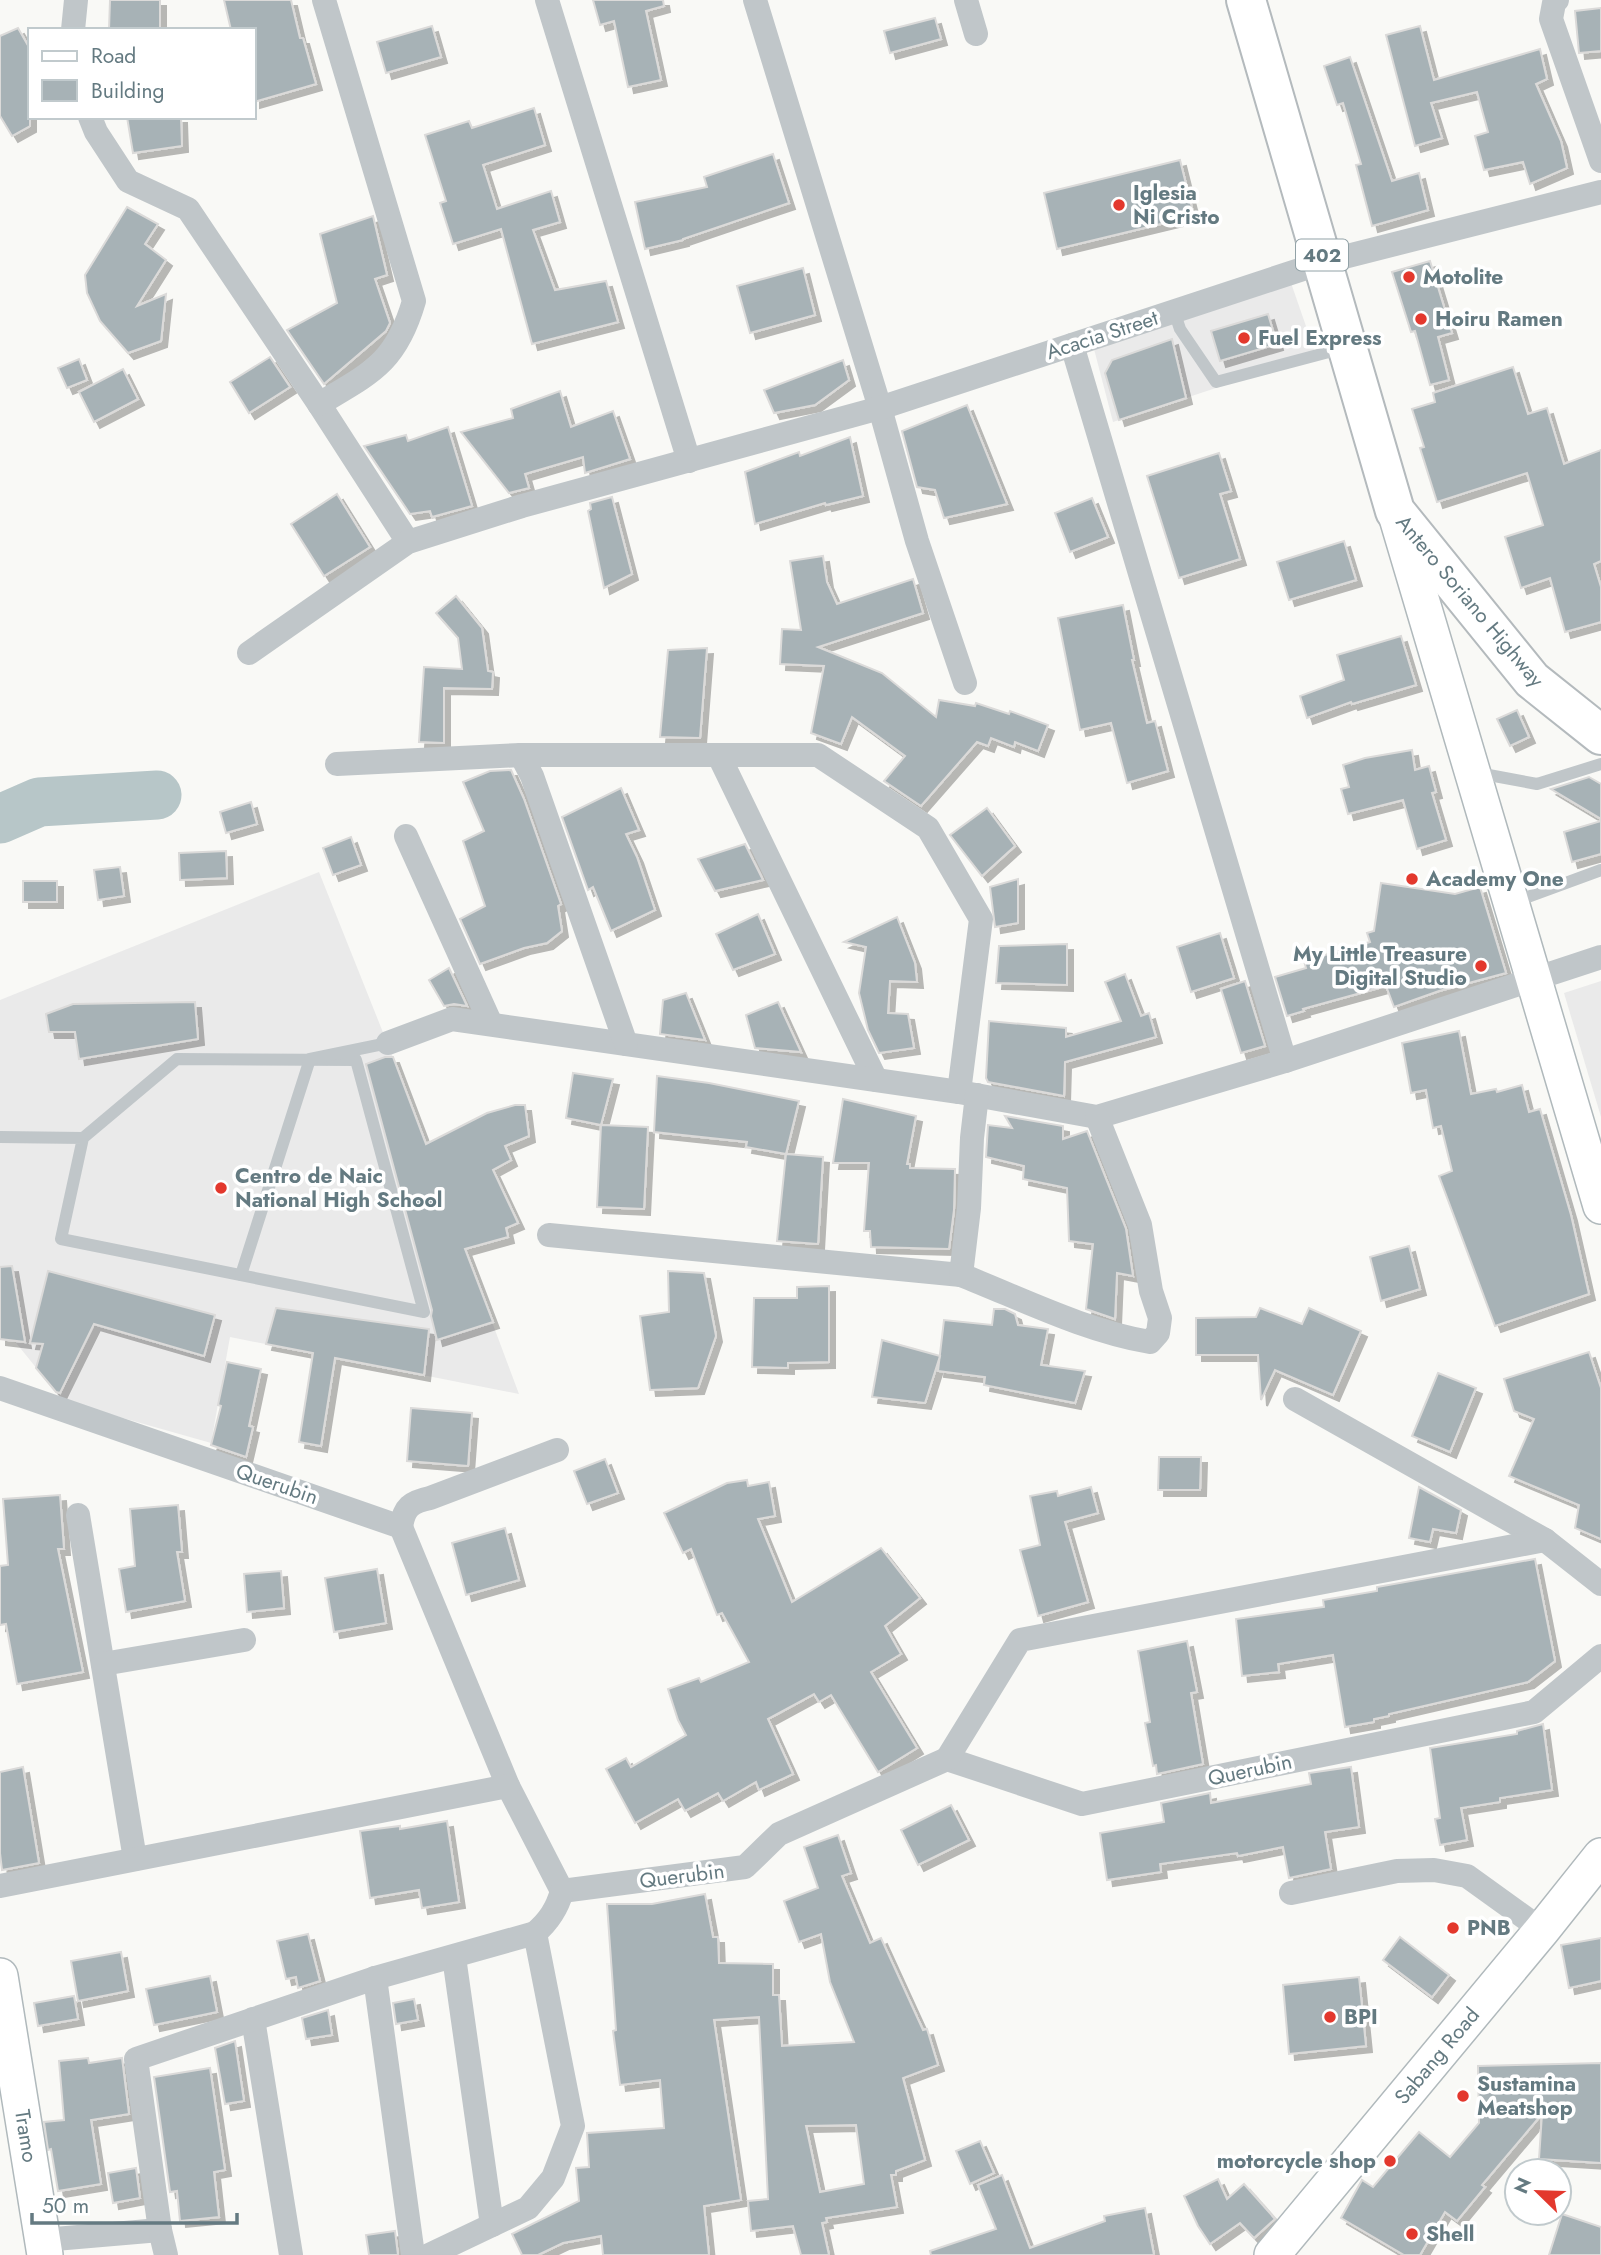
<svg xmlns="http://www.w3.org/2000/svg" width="1601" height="2255" viewBox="0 0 1601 2255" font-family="Jost,sans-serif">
  <defs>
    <filter id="shadow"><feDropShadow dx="6" dy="6" stdDeviation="0" flood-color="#0004"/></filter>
  </defs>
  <rect width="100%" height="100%" fill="#f9f9f6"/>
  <g fill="#eaeaea">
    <path d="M1290 280 1316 355 1113 422 1094 349Z"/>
    <path d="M319 872 392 1055 519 1394 230 1337 211 1443 63 1401 0 1323V1000Z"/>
    <path d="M1601 981V1117L1564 993Z"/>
  </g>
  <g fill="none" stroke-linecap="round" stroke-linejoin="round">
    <path stroke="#b7c6c8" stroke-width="49" d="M0 819 39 802 157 795"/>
  </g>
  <g fill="#a7b2b6" stroke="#dbdad9" stroke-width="2" fill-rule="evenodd" filter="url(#shadow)">
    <path d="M110 0H160V30H109Z"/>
    <path d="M224 0H291L300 38H303L316 84 254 102V30H231Z"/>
    <path d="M593 0H663L664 6 646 11 661 80 628 87 614 21 600 25Z"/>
    <path d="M1601 8V51L1579 53 1575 11Z"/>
    <path d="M935 18 941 39 890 53 884 31Z"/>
    <path d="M432 26 441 57 386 73 377 42Z"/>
    <path d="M1420 26 1434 80 1540 49 1547 79 1536 84 1561 141 1567 168 1530 184 1523 162 1484 170 1475 136 1488 132 1477 92 1431 103 1442 138 1415 146 1386 35Z"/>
    <path d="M18 28 30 49V126L12 136 0 116V36Z"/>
    <path d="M1350 57 1392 181 1419 173 1428 210 1372 226 1356 165 1361 164 1343 103 1337 105 1324 66Z"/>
    <path d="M534 108 545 145 483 165 497 209 551 191 560 222 533 230 555 290 606 281 618 322 532 344 501 229 453 244 440 203 446 201 425 135 469 121 472 128Z"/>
    <path d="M127 117H181L182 146 133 153Z"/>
    <path d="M773 154 789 203 683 239V240L645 249 635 202 707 187 704 177Z"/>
    <path d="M1180 160 1194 216 1057 249 1044 193Z"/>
    <path d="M127 207 158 224 145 244 166 260 137 306 166 294 161 341 128 353 100 321 87 293 85 275Z"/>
    <path d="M373 216 387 275 375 279 390 323 386 331 324 384 287 330 337 303 320 234Z"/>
    <path d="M1430 261 1452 333 1438 337 1449 380 1430 385 1415 331 1411 332 1392 272Z"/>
    <path d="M803 268 815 315 750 333 737 286Z"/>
    <path d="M1268 314 1277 344 1220 361 1211 331Z"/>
    <path d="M1172 339 1186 398 1119 420 1105 373 1112 360Z"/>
    <path d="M270 357 290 387 249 413 230 382Z"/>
    <path d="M79 359 87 380 67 388 58 368Z"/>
    <path d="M843 360 849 380 815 405 774 413 764 390Z"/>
    <path d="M1513 367 1528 414 1547 408 1564 464 1601 450V561L1594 564 1601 587V622L1565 632 1550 578 1521 588 1505 537 1543 525 1527 473 1437 502 1420 448 1424 447 1412 409 1435 402 1433 393Z"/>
    <path d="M123 369 138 399 94 422 79 392Z"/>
    <path d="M560 391 571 427 613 411 630 459 585 473 583 457 525 474 529 488 509 493 461 432 513 418 511 409Z"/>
    <path d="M967 405 1007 504 944 518 935 490 917 487 902 431Z"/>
    <path d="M448 427 472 506 432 517 430 511 410 514 364 446 406 435 408 441Z"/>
    <path d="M850 437 863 496 826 505 825 503 755 524 745 472 799 452 800 456Z"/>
    <path d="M1219 453 1231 491 1220 494 1240 559 1179 578 1147 476Z"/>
    <path d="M337 494 370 547 324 576 291 524Z"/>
    <path d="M612 497 632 574 604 588 588 511 591 509 590 503Z"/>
    <path d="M1092 498 1108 537 1070 552 1055 513Z"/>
    <path d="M1344 541 1356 580 1289 600 1277 562Z"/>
    <path d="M823 556 827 582 837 604 913 579 923 613 818 647 882 673 936 717 939 700 975 706 976 703 1009 714 1010 711 1048 725 1038 751 1015 742 1014 747 991 738 988 746 977 742 921 806 884 781 905 756 852 717 841 744 811 733 824 666 780 664 782 629 801 630 790 561Z"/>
    <path d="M456 596 482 628 488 671 493 672 492 689 444 688V743L419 742 424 667 462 669 458 638 436 613Z"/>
    <path d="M1123 605 1134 660H1132L1147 723 1155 721 1168 771 1127 783 1111 723 1080 730 1058 618Z"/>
    <path d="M1401 636 1416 685 1352 704 1351 702 1307 718 1300 696 1344 680 1337 655Z"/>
    <path d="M707 648 700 738 660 737 668 650Z"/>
    <path d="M1517 710 1529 737 1510 746 1497 719Z"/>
    <path d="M1412 750 1415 770 1429 766 1436 792 1432 793 1446 840 1417 849 1403 800 1348 814 1341 789 1349 787 1343 765 1365 758Z"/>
    <path d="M511 770 524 799 561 904 558 906 562 931 547 943 524 948 480 964 460 919 485 906 463 841 484 831 463 782 490 771Z"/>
    <path d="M1589 777 1601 784V819L1551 789Z"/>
    <path d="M621 788 639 830 626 834 637 857 655 910 611 931 593 887 588 890 562 817Z"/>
    <path d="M251 802 257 824 226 833 220 812Z"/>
    <path d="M987 808 1015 846 982 876 950 835Z"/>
    <path d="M1601 821V854L1572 862 1564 832Z"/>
    <path d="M351 837 361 865 333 875 323 848Z"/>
    <path d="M745 844 763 880 715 891 698 859Z"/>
    <path d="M226 851 227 878 180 880 179 853Z"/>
    <path d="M120 867 124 896 98 900 94 870Z"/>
    <path d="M1018 879V923L995 927 990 887Z"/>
    <rect x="23" y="881" width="34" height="21"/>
    <path d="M1381 883 1455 894 1480 887 1506 973 1439 991 1394 1007 1386 986 1303 1009 1304 1011 1287 1016 1275 977 1306 968 1304 961 1370 942 1367 933 1374 931Z"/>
    <path d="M758 914 775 954 733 970 716 934Z"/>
    <path d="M897 917 915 963 917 982 890 981 888 1013 908 1014 914 1048 879 1053 868 1030 859 993 866 947 844 942Z"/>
    <path d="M1220 933 1234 978 1191 992 1177 947Z"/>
    <path d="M1067 944V985L996 983 999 946Z"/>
    <path d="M449 968 467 1006 454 1004 444 1006 429 980Z"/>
    <path d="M1125 974 1141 1016 1149 1013 1156 1037 1065 1062 1064 1096 988 1082 986 1078 989 1021 1066 1028V1037L1121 1021 1105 982Z"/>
    <path d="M1245 981 1265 1046 1241 1053 1221 989Z"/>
    <path d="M686 993 705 1040 660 1034 663 1000Z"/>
    <path d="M195 1002 198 1039 79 1059 75 1032H49L46 1014 73 1004Z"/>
    <path d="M778 1002 801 1052 755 1048 746 1015Z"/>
    <path d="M1459 1031 1471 1094 1496 1089 1497 1092 1522 1085 1529 1112 1540 1109 1571 1215 1589 1294 1495 1326 1439 1176 1452 1171 1441 1126 1433 1128 1426 1090 1411 1093 1402 1043Z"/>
    <path d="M385 1057H393L426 1144 487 1113 515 1105H525L529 1136 505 1146 511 1160 493 1170 518 1223 506 1228 508 1237 465 1249 493 1322 437 1340 431 1316 432 1310 366 1064Z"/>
    <path d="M573 1073 613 1079 601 1125 566 1118Z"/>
    <path d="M657 1076 709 1083 799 1101 786 1154 746 1147 747 1142 654 1132Z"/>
    <path d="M843 1099 916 1116 907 1164H910V1168L955 1169 954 1210 949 1249 871 1247 870 1231H864L869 1163H833Z"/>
    <path d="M1005 1116 1063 1126V1139L1087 1131 1126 1229 1133 1276 1117 1273 1115 1319 1086 1309 1093 1244 1069 1241 1067 1188 1023 1179 1024 1166 986 1157 988 1125 1012 1128Z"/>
    <path d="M601 1125 648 1127 644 1209 597 1207Z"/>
    <path d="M786 1154 823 1157 818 1244 777 1241Z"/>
    <path d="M1409 1246 1420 1289 1381 1301 1370 1257Z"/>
    <path d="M12 1266 25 1342 0 1339V1267Z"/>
    <path d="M48 1271 215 1315 204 1356 94 1324 60 1393 56 1392 36 1368 43 1344 30 1343Z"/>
    <path d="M668 1271 704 1273 716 1336 698 1388 650 1390 640 1316 669 1312Z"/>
    <path d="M829 1286V1362L788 1363V1368L752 1367 754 1298H797V1287Z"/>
    <path d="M276 1308 429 1329 424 1375 335 1358 321 1446 299 1442 313 1353 266 1344Z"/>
    <path d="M1260 1308 1302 1324 1309 1308 1361 1331 1333 1395 1275 1370 1261 1400 1258 1355H1196V1318L1256 1317Z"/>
    <path d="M994 1309H1005L1015 1314 1018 1325 1048 1329 1041 1365 1085 1371 1075 1403 984 1385 985 1377 938 1371 944 1320 992 1325Z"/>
    <path d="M882 1340 940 1356 925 1403 872 1397Z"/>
    <path d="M1589 1352 1601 1388V1539L1575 1528 1579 1505 1509 1476 1534 1419 1514 1411 1504 1379Z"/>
    <path d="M227 1362 261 1369 249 1426 253 1427 246 1457 211 1445 221 1406 218 1405Z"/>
    <path d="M1438 1373 1476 1388 1450 1452 1412 1436Z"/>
    <path d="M411 1408 472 1413 468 1466 407 1461Z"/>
    <path d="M1159 1457H1201L1200 1490H1158Z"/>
    <path d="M605 1459 618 1493 587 1504 574 1471Z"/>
    <path d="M747 1480 748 1486 769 1482 775 1516 758 1519 792 1602 881 1548 920 1598 885 1626 901 1654 871 1672 917 1748 878 1772 831 1695 819 1702 814 1694 768 1719 793 1774 759 1790 756 1782 723 1801 718 1793 685 1811 678 1799 635 1823 606 1769 626 1758 631 1767 686 1735 678 1720 668 1689 699 1678 701 1682 749 1662 722 1613 717 1615 691 1549 683 1553 664 1513 727 1483Z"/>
    <path d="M1091 1487 1098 1513 1065 1522 1088 1602 1038 1616 1020 1550 1040 1545 1030 1496 1057 1491 1058 1496Z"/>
    <path d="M1419 1487 1461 1510 1456 1533 1433 1529 1430 1542 1409 1538Z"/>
    <path d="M60 1495 64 1549H58L83 1672 17 1684 6 1624 0 1625V1566L8 1565 3 1499Z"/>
    <path d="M178 1505 182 1552H177L185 1601 126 1612 119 1569 135 1566 130 1509Z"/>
    <path d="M505 1528 519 1580 466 1595 452 1543Z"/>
    <path d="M1535 1559 1555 1661 1528 1682 1389 1714V1716L1374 1719V1722L1345 1727 1333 1655 1278 1664 1279 1672 1242 1676 1236 1619 1324 1607 1323 1600 1377 1591V1587Z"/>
    <path d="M377 1569 386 1623 334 1632 325 1578Z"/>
    <path d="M281 1571 284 1608 247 1612 244 1574Z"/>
    <path d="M1187 1641 1197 1692 1191 1693 1203 1764 1157 1774 1156 1765 1153 1766 1145 1723 1150 1722 1138 1651Z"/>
    <path d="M1543 1724 1552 1790 1500 1798V1802L1461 1808 1467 1840 1440 1845 1435 1819 1440 1818 1430 1748 1517 1734V1731Z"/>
    <path d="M23 1767 39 1863 2 1870 0 1853V1772Z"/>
    <path d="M1351 1767 1359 1827 1325 1832 1331 1869 1289 1878 1283 1847 1238 1856 1237 1853 1160 1864 1161 1872 1107 1880 1100 1833 1164 1822 1161 1803 1210 1793 1211 1803 1311 1784 1309 1773Z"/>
    <path d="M951 1805 969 1840 918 1865 901 1830Z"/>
    <path d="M447 1821 459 1902 422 1908 419 1890 370 1898 360 1831 400 1826V1829Z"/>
    <path d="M838 1835 851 1873 842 1876 870 1943 881 1938 923 2030 927 2029 938 2065 903 2078 925 2160 896 2171V2175H891L897 2207 826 2218 827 2222 822 2223 829 2255H801L793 2226 751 2231 748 2201 768 2199 759 2017 714 2020 741 2200 704 2206 709 2255H603L601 2236 563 2243 538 2255H522L512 2234 579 2201 576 2168 589 2167 587 2133 664 2128 660 2080 620 2085 613 2031 616 2030 607 1904H652L705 1894 713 1937H718L719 1963 773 1964V1995H779L782 2046 854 2042 830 1982 821 1934 799 1942 784 1901 818 1888 804 1847ZM856 2125 864 2184 820 2192 806 2126Z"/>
    <path d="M308 1934 320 1981 298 1988 296 1977 286 1979 277 1941Z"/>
    <path d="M1400 1937 1449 1975 1432 1997 1383 1960Z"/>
    <path d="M1601 1938V1981L1569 1988 1561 1945Z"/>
    <path d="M121 1952 128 1991 78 2001 71 1961Z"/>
    <path d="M210 1976 217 2012 154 2025 146 1989Z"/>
    <path d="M1359 1977 1366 2046 1289 2054 1283 1985Z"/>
    <path d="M74 1996 78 2019 38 2026 34 2003Z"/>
    <path d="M414 1999 418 2020 396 2024 393 2003Z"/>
    <path d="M328 2010 332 2035 306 2039 302 2018Z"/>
    <path d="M235 2041 244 2101 225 2104 215 2048Z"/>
    <path d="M88 2058 89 2063 122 2058 129 2114 91 2120 101 2184 58 2191 51 2149 48 2150 44 2122 64 2120 59 2061Z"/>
    <path d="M1601 2063V2163L1539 2159 1542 2114 1482 2185 1485 2187 1457 2221 1445 2212 1420 2255H1404L1341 2218 1362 2180 1373 2187 1419 2132 1450 2157 1479 2123 1478 2066Z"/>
    <path d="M210 2068 225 2170 214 2172 219 2217 180 2221 177 2191 170 2192 154 2077Z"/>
    <path d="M980 2141 994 2173 970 2184 956 2151Z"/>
    <path d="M136 2168 140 2198 113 2203 108 2173Z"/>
    <path d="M1002 2175 1030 2248 1105 2221 1104 2216 1145 2208 1154 2255H931L930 2251 996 2229 978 2185Z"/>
    <path d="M1218 2179 1227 2199 1244 2184 1275 2219 1254 2238 1240 2223 1210 2244 1198 2226 1184 2196Z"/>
    <path d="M1562 2214 1601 2227V2255H1549Z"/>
    <path d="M395 2231 398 2255H369L366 2235Z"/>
  </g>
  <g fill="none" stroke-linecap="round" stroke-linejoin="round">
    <g stroke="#b0b9bc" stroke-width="38">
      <g id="secondary">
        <path d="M1395 511 1601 1206"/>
        <path d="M0 1976 45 2255"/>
        <path d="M1272 2255 1542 1930 1601 1856"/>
      </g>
    </g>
    <g stroke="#b4babd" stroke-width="42">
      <path id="primary" d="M1246 0 1395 511 1532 680 1601 735"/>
    </g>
    <g stroke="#c0c6c9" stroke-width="12">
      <path d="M1174 311 1180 329 1216 382 1344 348"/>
      <path d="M1478 773 1537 784 1601 764"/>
      <path d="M1514 902 1601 870"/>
      <path d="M0 1137 83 1138 177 1059 356 1060 424 1312 61 1239 83 1138"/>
      <path d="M241 1275 310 1059 388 1043"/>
    </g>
    <g stroke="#c0c6c9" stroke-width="24">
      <path d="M547 0 689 461"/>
      <path d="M755 0 880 408 917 541 965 683"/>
      <path d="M966 0 976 34"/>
      <path d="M1557 0 1554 3 1551 19 1601 161"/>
      <path d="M73 30 76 0"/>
      <path d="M90 117 96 132 128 181 188 209 319 404 408 542"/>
      <path d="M1072 345 1285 1061"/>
      <path d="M319 404C371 373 396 363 414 301L324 0"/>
      <path d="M249 653 408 542 522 506 880 408 1324 262 1601 192"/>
      <path d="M719 756 876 1080"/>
      <path d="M337 764 521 755"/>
      <path d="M406 836 491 1024"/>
      <path d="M388 1043 452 1019 959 1092 1097 1117 1285 1061 1601 957"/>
      <path d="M626 1044 532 776 521 755H818L928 828 981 919 959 1092"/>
      <path d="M549 1235 961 1275 969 1208 972 1138 977 1095"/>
      <path d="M961 1275C1022 1299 1085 1331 1150 1342L1158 1333 1160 1318 1151 1291 1140 1225 1097 1117"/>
      <path d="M0 1388 401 1527 508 1786 562 1891 745 1867 779 1834 947 1759 1082 1804 1534 1712 1601 1656"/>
      <path d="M1295 1399 1545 1540 1601 1584"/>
      <path d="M78 1515 135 1859"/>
      <path d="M401 1527C404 1507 411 1502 430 1498L557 1450"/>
      <path d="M103 1664 244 1640"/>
      <path d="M947 1759 1020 1640 1545 1540"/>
      <path d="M0 1886 508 1786"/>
      <path d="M1291 1893 1397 1871 1434 1870 1467 1876 1542 1930"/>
      <path d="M535 1933C549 1921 557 1909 562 1891"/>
      <path d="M454 1957 492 2225"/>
      <path d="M375 1978 413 2255"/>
      <path d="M253 2019 291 2255"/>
      <path d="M43 2240 160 2230"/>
      <path d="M166 2255 160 2230 136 2059 375 1978 535 1933 573 2126 553 2178 528 2208 429 2255"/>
    </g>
    <use href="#secondary" stroke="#fff" stroke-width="35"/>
    <use href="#primary" stroke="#fff" stroke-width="38"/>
  </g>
  <g fill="#e3382d" stroke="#fff" stroke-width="2.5">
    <circle cx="1119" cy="205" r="7"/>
    <circle cx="1409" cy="277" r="7"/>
    <circle cx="1421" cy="319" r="7"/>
    <circle cx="1244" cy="338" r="7"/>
    <circle cx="1412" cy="879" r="7"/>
    <circle cx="1481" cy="966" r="7"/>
    <circle cx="221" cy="1188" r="7"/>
    <circle cx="1453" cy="1928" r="7"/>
    <circle cx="1330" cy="2017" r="7"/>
    <circle cx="1463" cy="2096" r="7"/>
    <circle cx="1390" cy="2161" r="7"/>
    <circle cx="1412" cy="2234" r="7"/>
  </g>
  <g text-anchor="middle" stroke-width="7" stroke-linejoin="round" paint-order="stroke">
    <rect fill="#fff" stroke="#92a2a7" stroke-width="2" x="1296" y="239.5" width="52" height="31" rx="5"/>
    <g font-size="19" font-weight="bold" fill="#647a81">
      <text x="1322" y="262">402</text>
    </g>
    <g font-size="21" font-weight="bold" fill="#647a81" stroke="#fff" text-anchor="start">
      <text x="1133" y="200">Iglesia<tspan x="1133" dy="24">Ni Cristo</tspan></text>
      <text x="1423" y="284">Motolite</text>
      <text x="1435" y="326">Hoiru Ramen</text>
      <text x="1258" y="345">Fuel Express</text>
      <text x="1426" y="886">Academy One</text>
      <text x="1467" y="961" text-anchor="end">My Little Treasure<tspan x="1467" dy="24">Digital Studio</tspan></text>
      <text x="235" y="1183">Centro de Naic<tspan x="235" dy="24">National High School</tspan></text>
      <text x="1467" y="1935">PNB</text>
      <text x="1344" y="2024">BPI</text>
      <text x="1477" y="2091">Sustamina<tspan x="1477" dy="24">Meatshop</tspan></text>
      <text x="1376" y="2168" text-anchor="end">motorcycle shop</text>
      <text x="1426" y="2241">Shell</text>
    </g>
    <g font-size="21" fill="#647a81" stroke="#fff">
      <text transform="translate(1102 335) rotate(-18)" y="7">Acacia Street</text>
      <text transform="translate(1470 601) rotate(50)" y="7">Antero Soriano Highway</text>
      <text transform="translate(277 1484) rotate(19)" y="7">Querubin</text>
      <text transform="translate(1250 1770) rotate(-12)" y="7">Querubin</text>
      <text transform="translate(682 1876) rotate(-7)" y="7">Querubin</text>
      <text transform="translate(1437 2056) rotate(-50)" y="7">Sabang Road</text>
      <text transform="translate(26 2136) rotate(81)" y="7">Tramo</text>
    </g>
  </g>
  <rect x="28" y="28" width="228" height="91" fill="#ffffff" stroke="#c1cacd" stroke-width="2"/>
  <rect x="42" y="51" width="35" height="10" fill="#ffffff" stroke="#c1cacd" stroke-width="2"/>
  <text x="91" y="63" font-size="21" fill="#647a81">Road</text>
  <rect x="42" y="80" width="35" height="21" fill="#a7b2b6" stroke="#c1cacd" stroke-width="2"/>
  <text x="91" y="98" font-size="21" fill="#647a81">Building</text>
  <g transform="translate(1538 2192) rotate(293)"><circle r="33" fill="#ffffff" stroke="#c1cacd" stroke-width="2"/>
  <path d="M0-5L12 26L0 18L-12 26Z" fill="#e3382d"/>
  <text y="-10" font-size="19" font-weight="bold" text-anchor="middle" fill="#647a81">N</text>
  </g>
  <path d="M32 2213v10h205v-10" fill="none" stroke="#647a81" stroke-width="3.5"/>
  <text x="42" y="2213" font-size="21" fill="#647a81" stroke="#ffffff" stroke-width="5" paint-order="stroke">50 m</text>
</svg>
